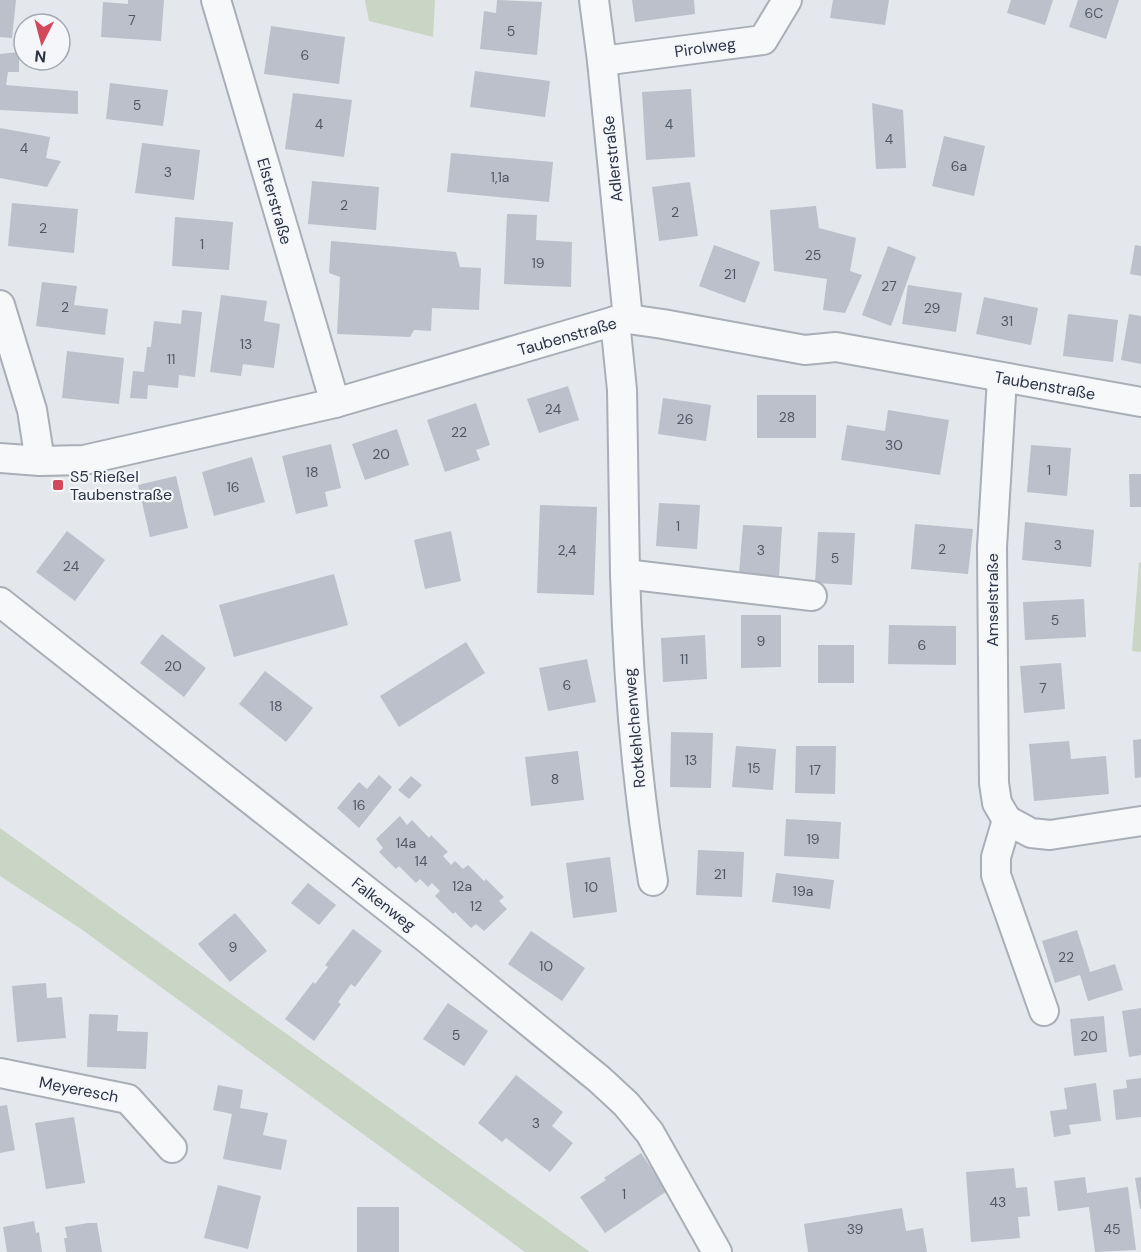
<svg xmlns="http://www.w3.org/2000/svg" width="1141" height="1252" viewBox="0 0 1141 1252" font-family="'DM Sans',sans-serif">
  <rect width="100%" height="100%" fill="#e4e7ec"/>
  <g fill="#c9d6c5">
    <path d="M365 0H435L433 37 369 21Z"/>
    <path d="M1139 562 1141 563V652L1132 651Z"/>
    <path d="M0 828 590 1252H525L81 929 0 876Z"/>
  </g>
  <g fill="#bbc0ca">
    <path d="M0 0H16L12 38 0 37Z"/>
    <path d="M128 0H164L161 41 101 37 103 2 128 4Z"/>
    <path d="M497 0 542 2 537 55 480 49 484 11 496 13Z"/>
    <path d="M632 0H694L695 14 635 22Z"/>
    <path d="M833 0H889L885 25 830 18Z"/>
    <path d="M1011 0H1053L1045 25 1007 13Z"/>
    <path d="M1078 0H1119L1106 39 1069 27Z"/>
    <path d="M271 26 345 37 339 84 264 74Z"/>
    <path d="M19 52V72H8L6 85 78 91V114L0 110V54Z"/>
    <path d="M475 71 550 81 545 117 470 107Z"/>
    <path d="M110 83 168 90 163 126 106 119Z"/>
    <path d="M691 89 695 157 646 160 642 92Z"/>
    <path d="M293 93 352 100 344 157 285 149Z"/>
    <path d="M872 103 903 110 906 168 876 169Z"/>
    <path d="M0 128 50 137 46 158 61 161 47 187 0 178Z"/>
    <path d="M944 136 985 146 974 196 932 186Z"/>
    <path d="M142 143 200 150 194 200 135 193Z"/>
    <path d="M451 153 553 162 549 202 447 192Z"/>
    <path d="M312 181 379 187 376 230 308 224Z"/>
    <path d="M690 182 698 236 659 241 652 187Z"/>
    <path d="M12 203 78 209 74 253 8 246Z"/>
    <path d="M816 206 819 228 856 238 850 271 862 275 845 313 823 310 827 279 774 271 770 210Z"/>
    <path d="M507 214 537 215 536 240 572 242 571 287 504 284Z"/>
    <path d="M175 217 233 222 229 270 172 266Z"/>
    <path d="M331 241 456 252 460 267 481 268 479 310 432 308 431 331 414 330 410 337 337 334 340 277 329 273Z"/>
    <path d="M714 245 760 262 745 303 699 286Z"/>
    <path d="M1135 245 1141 246V276L1130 274Z"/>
    <path d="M888 246 916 257 891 326 862 315Z"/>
    <path d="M42 282 77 286 74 305 108 309 105 335 36 326Z"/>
    <path d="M908 285 962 293 956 332 902 324Z"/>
    <path d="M221 295 267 301 264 321 280 324 274 368 243 364 241 376 210 372Z"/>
    <path d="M984 297 1038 308 1031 345 976 334Z"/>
    <path d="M182 310 202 312 195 377 179 375 178 388 148 385 147 399 130 398 133 371 144 372 147 347H151L154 321 181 324Z"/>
    <path d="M1068 314 1118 320 1113 362 1063 356Z"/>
    <path d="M1129 314 1141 316V364L1121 360Z"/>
    <path d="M67 351 124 358 119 404 62 398Z"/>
    <path d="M568 386 579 420 539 433 527 399Z"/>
    <rect x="757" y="395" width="59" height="43"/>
    <path d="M663 398 711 405 706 441 658 434Z"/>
    <path d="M476 403 490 445 476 450 480 460 445 472 427 420Z"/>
    <path d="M888 410 949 420 940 475 841 460 847 425 885 431Z"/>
    <path d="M397 429 409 465 365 480 352 444Z"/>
    <path d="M331 444 341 488 325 492 328 506 296 514 282 456Z"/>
    <path d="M1031 445 1071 448 1067 496 1027 492Z"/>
    <path d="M252 457 265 502 214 516 202 472Z"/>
    <path d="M1129 474H1141V507H1130Z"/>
    <path d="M176 476 188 528 150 537 138 485Z"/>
    <path d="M659 503 700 505 697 549 656 546Z"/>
    <path d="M540 505 597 507 594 595 537 593Z"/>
    <path d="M1025 522 1094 530 1091 567 1022 560Z"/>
    <path d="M915 524 973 529 968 574 911 569Z"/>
    <path d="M743 525 782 527 779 576 739 573Z"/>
    <path d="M67 531 105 560 75 601 36 572Z"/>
    <path d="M451 531 461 581 425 589 414 540Z"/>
    <path d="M818 532 855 533 852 585 815 583Z"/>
    <path d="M334 574 348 625 234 657 219 605Z"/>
    <path d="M1084 599 1086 637 1025 640 1023 602Z"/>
    <path d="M741 615H781V667L741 668Z"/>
    <path d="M889 625 956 626V665L888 664Z"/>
    <path d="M162 634 206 668 184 697 140 663Z"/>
    <path d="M705 635 707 679 663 682 661 638Z"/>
    <path d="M466 642 485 673 399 727 380 696Z"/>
    <rect x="818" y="645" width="36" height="38"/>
    <path d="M587 659 596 702 548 711 539 668Z"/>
    <path d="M1061 663 1065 709 1024 713 1020 666Z"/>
    <path d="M265 671 313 708 286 742 239 704Z"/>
    <path d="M671 732 713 733 711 788 670 787Z"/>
    <path d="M1141 739V777L1135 778 1133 740Z"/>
    <path d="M1069 741 1071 759 1106 756 1109 794 1034 801 1029 744Z"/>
    <path d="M736 746 776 749 773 790 732 787Z"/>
    <path d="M796 746H836L835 794 795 793Z"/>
    <path d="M578 751 584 800 531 806 525 757Z"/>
    <path d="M379 775 392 787 359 828 337 808 359 782 367 789Z"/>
    <path d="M411 776 422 785 409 799 398 790Z"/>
    <path d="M400 816 407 825 412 820 429 838 431 835 448 852 443 856 451 865 455 861 463 869 468 865 484 881 486 879 504 897 499 901 507 909 484 931 476 924 471 928 455 912 453 914 435 896 440 891 432 883 428 887 420 879 416 883 399 866 396 869 379 852 383 848 376 839Z"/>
    <path d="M786 819 841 822 839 859 784 856Z"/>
    <path d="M698 850 744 852 742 897 696 895Z"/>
    <path d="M610 857 617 912 573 918 566 863Z"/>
    <path d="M776 873 834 880 830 909 772 902Z"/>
    <path d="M308 883 336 905 319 925 291 903Z"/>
    <path d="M235 913 267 951 230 982 198 944Z"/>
    <path d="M353 929 382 951 355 987 351 984 338 1002 341 1004 314 1041 285 1019 313 982 315 984 328 967 325 965Z"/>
    <path d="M1077 930 1090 972 1115 964 1123 990 1088 1001 1080 975 1055 983 1042 941Z"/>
    <path d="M531 931 585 968 562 1001 508 964Z"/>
    <path d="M46 983 47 998 62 997 66 1038 17 1042 12 986Z"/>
    <path d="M448 1003 488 1031 464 1066 423 1039Z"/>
    <path d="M1141 1008V1055L1129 1057 1122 1011Z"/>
    <path d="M89 1014 118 1015 117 1031 148 1032 146 1069 87 1067Z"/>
    <path d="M1104 1016 1107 1052 1074 1056 1070 1019Z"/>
    <path d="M516 1075 563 1112 552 1126 573 1143 550 1172 506 1138 502 1142 478 1123Z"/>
    <path d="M1141 1078V1117L1116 1120 1113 1090 1127 1088 1126 1080Z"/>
    <path d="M1096 1083 1101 1121 1069 1125 1071 1134 1054 1137 1050 1111 1067 1109 1064 1088Z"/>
    <path d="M218 1085 243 1090 240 1108 268 1113 263 1135 287 1140 281 1170 223 1159 232 1114 213 1110Z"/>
    <path d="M7 1105 15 1150 0 1153V1106Z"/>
    <path d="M74 1117 85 1183 46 1189 35 1123Z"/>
    <path d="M641 1153 667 1191 605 1233 580 1197 606 1180 604 1178Z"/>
    <path d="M1014 1168 1016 1188 1027 1187 1030 1216 1018 1217 1020 1238 971 1242 966 1172Z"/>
    <path d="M1085 1177 1087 1193 1128 1187 1136 1250 1095 1252 1089 1207 1058 1211 1054 1181Z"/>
    <path d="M1141 1177V1209H1140L1135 1178Z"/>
    <path d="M218 1185 261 1196 248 1249 204 1238Z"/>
    <rect x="357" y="1207" width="42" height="45"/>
    <path d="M902 1208 906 1231 923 1228 927 1252H808L804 1224Z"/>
    <path d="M34 1221 36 1233 39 1232 42 1252H7L3 1227Z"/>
    <path d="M88 1223H97L102 1252H66L64 1238H67L65 1227Z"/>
  </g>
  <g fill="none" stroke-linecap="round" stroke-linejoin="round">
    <g stroke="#a9aeb7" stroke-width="32">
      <g id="minor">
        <path d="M216 0 335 403"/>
        <path d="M594 0 602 61 628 319"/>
        <path d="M602 61 763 40 787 0"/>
        <path d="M0 305 32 410 40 461"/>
        <path d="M615 321 622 390 625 574 812 596"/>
        <path d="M1002 378 992 547 994 783 997 803 1007 820 996 857V875L1044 1011"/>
        <path d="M0 458 40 461 84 460 335 403 615 321 628 319 663 324 805 350 836 347 1141 402"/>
        <path d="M625 574C628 677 636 779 653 881"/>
        <path d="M0 602 425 937 599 1079 626 1104 650 1133 717 1252"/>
        <path d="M1007 820 1031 833 1050 835 1141 821"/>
        <path d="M0 1073 128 1099 172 1148"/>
      </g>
    </g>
    <use href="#minor" stroke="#f7f8fa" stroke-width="28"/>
  </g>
  <rect fill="#d1495b" stroke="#f4f6f9" stroke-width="2" x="52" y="479" width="12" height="12" rx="3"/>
  <g text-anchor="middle" stroke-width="4.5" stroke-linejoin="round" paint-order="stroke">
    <g font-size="14" fill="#4f5766">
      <text x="1094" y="18">6C</text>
      <text x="132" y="25">7</text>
      <text x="511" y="36">5</text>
      <text x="305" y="60">6</text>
      <text x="137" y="110">5</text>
      <text x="319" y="129">4</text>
      <text x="669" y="129">4</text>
      <text x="889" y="144">4</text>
      <text x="24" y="153">4</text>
      <text x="959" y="171">6a</text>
      <text x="168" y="177">3</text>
      <text x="500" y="182">1,1a</text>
      <text x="344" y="210">2</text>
      <text x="675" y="217">2</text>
      <text x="43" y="233">2</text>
      <text x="202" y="249">1</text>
      <text x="813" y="260">25</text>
      <text x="538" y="268">19</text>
      <text x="730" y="279">21</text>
      <text x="889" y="291">27</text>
      <text x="65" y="312">2</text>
      <text x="932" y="313">29</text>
      <text x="1007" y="326">31</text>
      <text x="246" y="349">13</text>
      <text x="171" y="364">11</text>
      <text x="553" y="414">24</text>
      <text x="787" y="422">28</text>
      <text x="685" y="424">26</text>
      <text x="459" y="437">22</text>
      <text x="894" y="450">30</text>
      <text x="381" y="459">20</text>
      <text x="1049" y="475">1</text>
      <text x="312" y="477">18</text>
      <text x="233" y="492">16</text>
      <text x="678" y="531">1</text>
      <text x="1058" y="550">3</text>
      <text x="942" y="554">2</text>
      <text x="567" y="555">2,4</text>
      <text x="761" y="555">3</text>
      <text x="835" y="563">5</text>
      <text x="71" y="571">24</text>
      <text x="1055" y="625">5</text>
      <text x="761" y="646">9</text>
      <text x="922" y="650">6</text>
      <text x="684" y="664">11</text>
      <text x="173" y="671">20</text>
      <text x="567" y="690">6</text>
      <text x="1043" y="693">7</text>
      <text x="276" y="711">18</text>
      <text x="691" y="765">13</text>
      <text x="754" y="773">15</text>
      <text x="815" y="775">17</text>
      <text x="555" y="784">8</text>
      <text x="359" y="810">16</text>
      <text x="813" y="844">19</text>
      <text x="406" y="848">14a</text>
      <text x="421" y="866">14</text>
      <text x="720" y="879">21</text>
      <text x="462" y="891">12a</text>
      <text x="591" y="892">10</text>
      <text x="803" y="896">19a</text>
      <text x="476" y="911">12</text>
      <text x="233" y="952">9</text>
      <text x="1066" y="962">22</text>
      <text x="546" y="971">10</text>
      <text x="456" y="1040">5</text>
      <text x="1089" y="1041">20</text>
      <text x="536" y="1128">3</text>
      <text x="624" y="1199">1</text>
      <text x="998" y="1207">43</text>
      <text x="855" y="1234">39</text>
      <text x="1112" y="1234">45</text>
    </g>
    <g font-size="16" fill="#2b3445" stroke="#f4f6f9">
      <text transform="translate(705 47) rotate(-8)" y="6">Pirolweg</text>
      <text transform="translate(612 159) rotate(-96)" y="6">Adlerstraße</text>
      <text transform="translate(275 201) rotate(74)" y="6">Elsterstraße</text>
      <text transform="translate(567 336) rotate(-16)" y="6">Taubenstraße</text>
      <text transform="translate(1045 385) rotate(10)" y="6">Taubenstraße</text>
      <text transform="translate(992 600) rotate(-90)" y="6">Amselstraße</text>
      <text transform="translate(634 728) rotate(-95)" y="6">Rotkehlchenweg</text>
      <text transform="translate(384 904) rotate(38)" y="6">Falkenweg</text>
      <text transform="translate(79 1089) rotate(11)" y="6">Meyeresch</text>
    </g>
    <g font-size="16" fill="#2b3445" stroke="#f4f6f9" text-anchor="start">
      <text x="70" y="482">S5 Rießel<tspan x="70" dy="18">Taubenstraße</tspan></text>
    </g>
  </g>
  <g transform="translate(42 42) rotate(186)"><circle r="28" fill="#f4f6f9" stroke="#a4a8b1" stroke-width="1.5"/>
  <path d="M0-4.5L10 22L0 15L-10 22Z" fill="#d1495b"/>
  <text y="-9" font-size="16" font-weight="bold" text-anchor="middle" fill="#2b3445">N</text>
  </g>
</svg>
